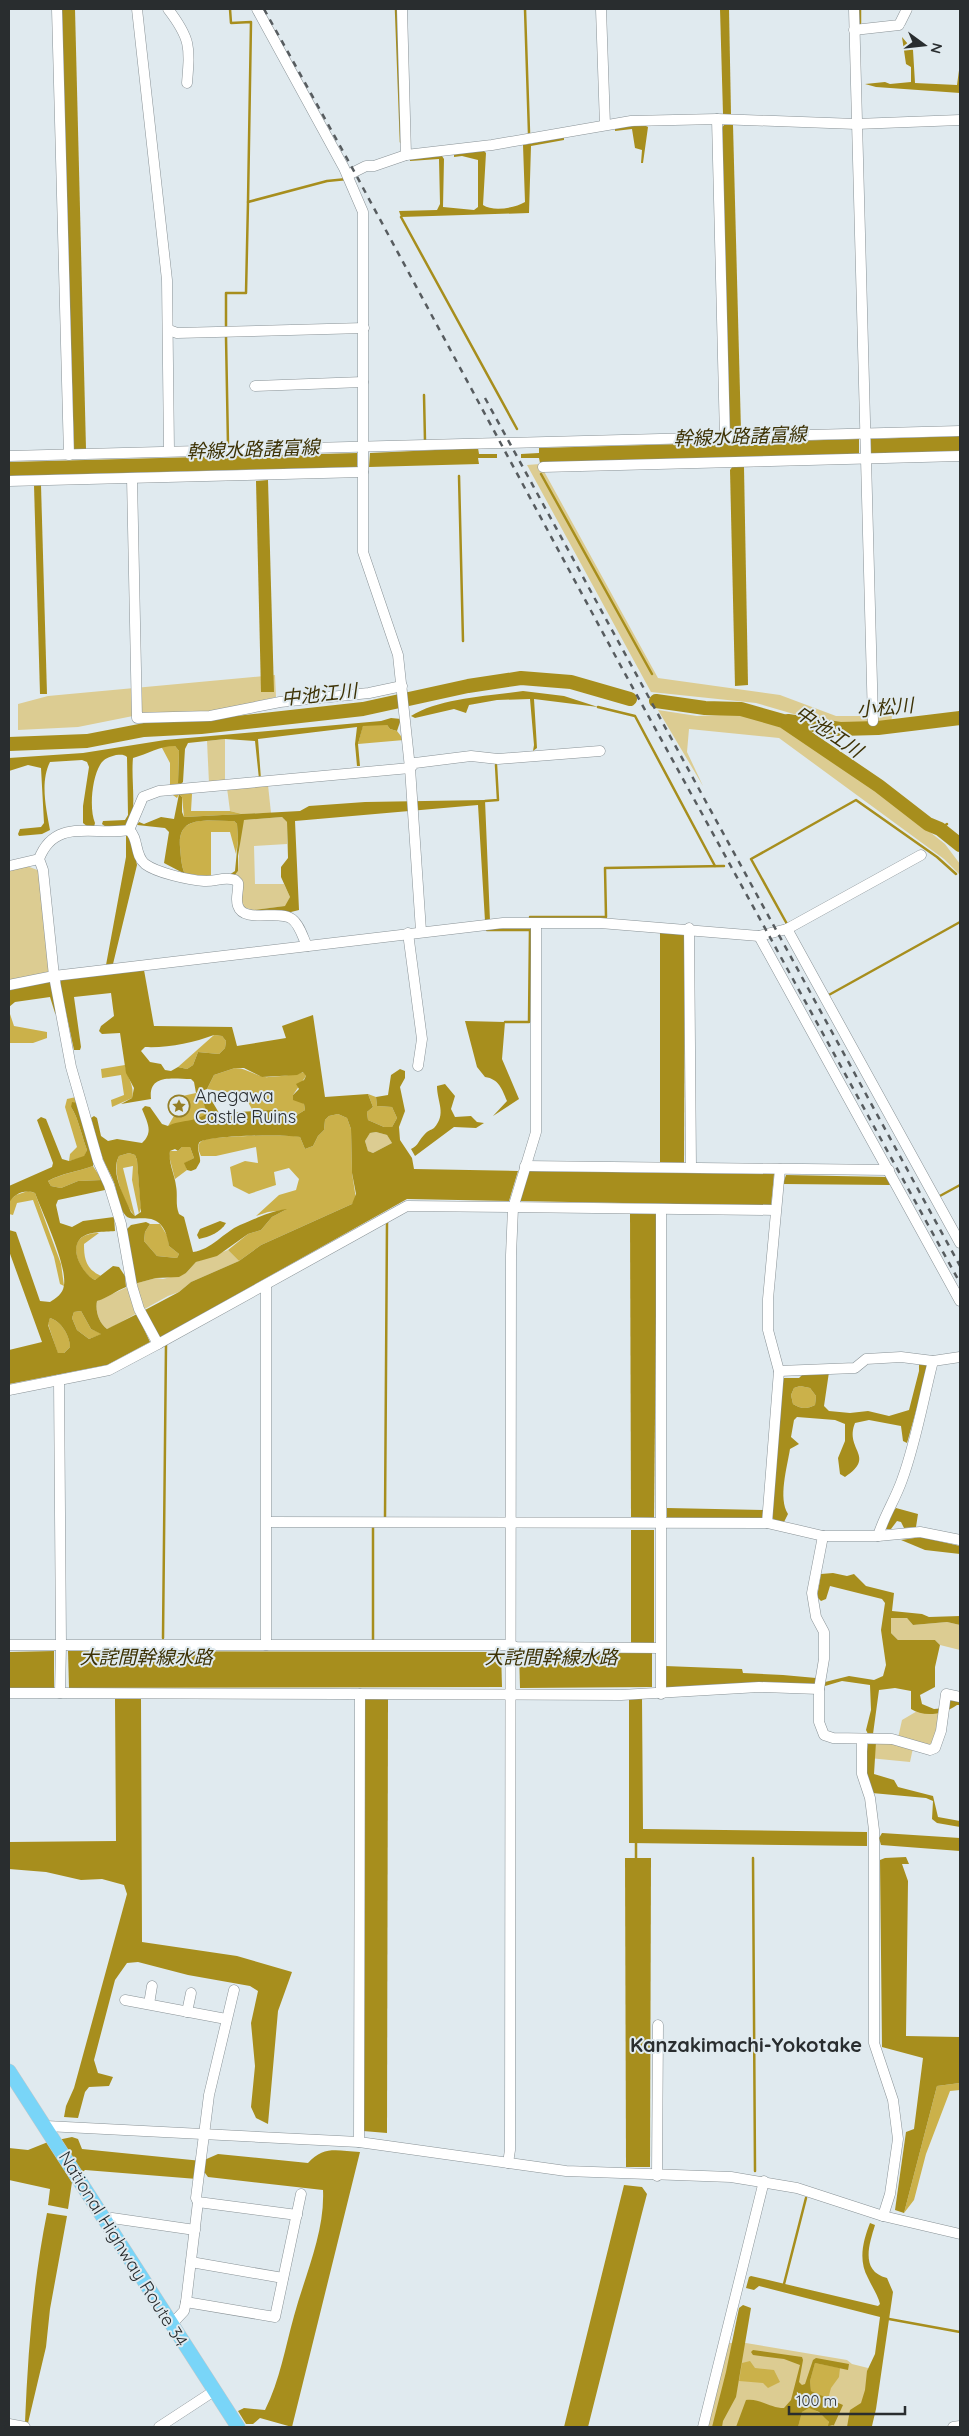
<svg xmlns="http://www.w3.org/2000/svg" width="969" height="2436" viewBox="0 0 969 2436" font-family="Quicksand,'Noto Sans JP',sans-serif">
  <rect width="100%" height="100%" fill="#e0eaef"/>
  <g fill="#dccc92">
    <path d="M540 464 658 678 780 695 836 716H892L891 724 838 727 756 703 651 692 527 465Z"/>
    <path d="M275 675 276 697 212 712 143 714 78 727 18 730V704L48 696Z"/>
    <path d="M658 710 697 716 743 714 784 728 877 790 945 844 960 864V875L944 859 779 738 689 729 687 752 703 786Z"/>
    <path d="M225 739V782L209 783 207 741Z"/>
    <path d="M268 785 271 813 242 814 230 811 227 788Z"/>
    <path d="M282 817 287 822V844L254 846 255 884H284L290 897 286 906 254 910 241 907 234 876 238 871 241 823 244 820Z"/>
    <path d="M24 865 40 871 53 973 9 981V869Z"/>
    <path d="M376 1132 387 1135 392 1143 373 1153 368 1151 365 1141 370 1133Z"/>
    <path d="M228 1250 239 1261 191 1282 179 1292 168 1296 112 1327 107 1329C99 1323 95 1311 97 1301L134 1284 156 1278 163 1279 186 1273 196 1262Z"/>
    <path d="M891 1617 907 1618 913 1625 947 1622 960 1625V1650L940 1645 935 1640H898L891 1633Z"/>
    <path d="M919 1710 946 1712 937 1753 913 1748 910 1762 869 1758 871 1733 898 1738 902 1720Z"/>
    <path d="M728 2343H746L847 2360 852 2364 868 2368 873 2377 868 2427H706Z"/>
  </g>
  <g fill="#cbb14a">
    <path d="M363 725H387L390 729 397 731 404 740 358 744Z"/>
    <path d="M161 746H175L179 751 178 782 192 794 191 811H230L242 814 184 817 182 797 179 794 177 798 170 793V763Z"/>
    <path d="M234 821 237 824 238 840 236 854 230 832H211V876L185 874C181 866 181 856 180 847 177 813 210 822 234 821Z"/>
    <path d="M9 1011 14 1026 47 1032V1038L33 1043H9Z"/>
    <path d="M214 1035 222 1036 226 1041 225 1048 219 1054 198 1052 193 1065 187 1069 178 1067Z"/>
    <path d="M125 1065C127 1078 135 1085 132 1098L112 1107 111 1100 124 1095 121 1075 102 1078 101 1069Z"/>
    <path d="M235 1068C246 1068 254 1075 264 1077 270 1078 299 1074 304 1072L306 1076 293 1095 304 1104 305 1110 295 1116 284 1111H253L244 1095 207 1089 214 1075Z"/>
    <path d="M196 1093 206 1104 207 1113 198 1120 168 1126 178 1109V1097Z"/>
    <path d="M368 1094 376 1097 377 1106 392 1107 397 1118 392 1127H384L368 1120 367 1112 373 1107Z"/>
    <path d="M76 1097 77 1103 71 1107C78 1117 82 1137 87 1150L84 1157 69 1161 70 1154 77 1147 65 1107 67 1099Z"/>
    <path d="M338 1114 347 1118 351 1129 352 1173 356 1199 352 1204 261 1245 239 1261 228 1250 248 1234 261 1230 272 1217 285 1210 268 1212 256 1216 279 1195 296 1190 299 1179 289 1168 274 1172 276 1185 249 1194 233 1186 230 1167 245 1161 258 1163 256 1147 216 1156H201C198 1150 196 1143 204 1140 213 1136 290 1134 300 1137L305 1149 313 1146 318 1136 324 1130 325 1120 329 1116Z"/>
    <path d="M182 1147H190L194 1158 185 1163 187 1170 175 1179 169 1156 170 1151H178Z"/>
    <path d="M129 1153 135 1155 137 1160 141 1208 139 1214 132 1180 133 1166 123 1168 135 1216C124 1204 111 1170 119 1156Z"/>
    <path d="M93 1166 102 1180 78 1181 61 1188 51 1186 48 1181C63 1173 77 1172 93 1166Z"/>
    <path d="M28 1191 35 1193 61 1264 64 1286 60 1284 54 1257 33 1200 17 1203 13 1215 9 1214V1201L16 1195Z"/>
    <path d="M150 1224H160L168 1237 169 1246 179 1254 177 1258 157 1256 144 1241 145 1232Z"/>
    <path d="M99 1233 84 1244C84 1259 86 1269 101 1276L95 1280C83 1275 69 1250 80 1239 85 1234 93 1233 99 1233Z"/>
    <path d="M81 1311 91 1329 102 1334 89 1339 77 1330 72 1318 74 1312Z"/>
    <path d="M50 1318C61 1321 70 1336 70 1347L64 1353 58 1354 48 1324Z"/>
    <path d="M800 1386 810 1388 816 1396 815 1405C807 1409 801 1409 793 1404L791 1395 794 1388Z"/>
    <path d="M960 2083V2090L950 2091 926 2154 914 2200 904 2213 937 2086Z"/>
    <path d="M750 2361 755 2368 774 2370 780 2382 768 2388 763 2383 739 2381 742 2363Z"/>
    <path d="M815 2363 840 2368 839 2377 831 2388 828 2399 811 2391 810 2381Z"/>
    <path d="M809 2408C819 2411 828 2418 831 2427L834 2425 835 2427H798L802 2412Z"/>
  </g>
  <g fill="#a78e1d" fill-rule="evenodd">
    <path d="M61 9H75L86 449 74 450Z"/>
    <path d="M720 9H729L731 114H723Z"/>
    <path d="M902 37 913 50 915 83 957 85 960 63V93L876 87 865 84 885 82 890 84 911 82V67L906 64Z"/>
    <path d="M644 125 648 127 643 163H641L642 150 635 148 632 129 615 131V128Z"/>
    <path d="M724 125H733L741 431 731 432 729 427 721 129Z"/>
    <path d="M564 137V140L531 146 529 213 401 217 399 211 437 210 440 204 439 159 410 161V158L442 156 444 159 443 207 474 210 478 207V160L462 156 454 157V154L484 151 486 153 483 205C493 212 515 208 525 202L523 145Z"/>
    <path d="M960 436V452L869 455V439Z"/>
    <path d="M859 439V454L540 463 539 458H521V454L539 453V448Z"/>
    <path d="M478 448 479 454H497V458H478L479 464 369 467 370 453Z"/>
    <path d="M357 453V467L9 476V462Z"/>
    <path d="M733 466 744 467 748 685 735 686 730 470Z"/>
    <path d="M268 480 274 692H261L256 481Z"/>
    <path d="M34 485H41L47 694H40Z"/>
    <path d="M523 691 564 696 598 707 534 699 537 748 533 751 534 745 530 699 497 700 469 705 466 713 454 709 415 718 411 716C439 698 490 696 523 691Z"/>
    <path d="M391 718 401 719 397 731 390 729 387 725 363 726 358 744 360 766H357L355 744 357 727 258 739 261 779H259L255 741 225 739 188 743 185 749 183 782 181 784 178 783 179 751 175 746C159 746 148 754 133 758 131 779 136 802 131 822L124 826 106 827 102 824 103 821 125 820 128 815 127 757C123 754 121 755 116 755 109 757 103 759 100 765 92 778 89 809 95 823L94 827H88L83 823V806L89 767 87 762 82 760 50 762C40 782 46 808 50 830L42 834 19 836 18 834 20 829 41 827 44 823 41 768 28 765 9 771V758L83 753 165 740 381 721Z"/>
    <path d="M179 794 182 797V812L184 817 300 811 309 806 365 802 485 800 490 921H485L478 805 295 821 299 910 287 913 249 912 245 909 254 910 285 906 290 897 281 877V867L288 858 287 822 282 817 244 820 238 856V871L234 876 229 875 235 871 238 840 237 824 234 821C210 822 177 813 180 847 181 856 181 866 185 874L164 863 169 832 165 828 137 825 139 822 144 824 161 817 174 819Z"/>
    <path d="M128 834 131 836 137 865 113 964 106 965 126 857V836Z"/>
    <path d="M660 932 685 933 684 1163H660Z"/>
    <path d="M144 970 154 1026 232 1027 237 1046 286 1038 282 1026 313 1015 325 1097 368 1094 373 1107 367 1112 368 1120 384 1127H392L397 1118 392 1107 377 1106 376 1097 388 1095 391 1075 400 1069 405 1071V1078L400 1087 405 1111 399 1127 400 1140 412 1158 414 1169 518 1171 509 1201 407 1199 159 1338 145 1310 179 1292 191 1282 239 1261 261 1245 352 1204 356 1194 352 1173 351 1129 347 1118 338 1114 329 1116 325 1120 324 1130 318 1136 313 1146 305 1149 300 1137C289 1134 204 1135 199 1143 196 1149 201 1156 200 1162L196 1169 191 1171 187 1170 184 1163 194 1158 190 1147H182L178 1151 175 1149 170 1151C168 1163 175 1175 176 1186 178 1196 175 1204 179 1214L184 1217 193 1252C211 1250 224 1232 240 1225 258 1218 267 1212 287 1209L272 1217 261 1230 248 1234 217 1256 196 1262 186 1273 179 1277 156 1278 134 1284 125 1231 131 1225 146 1222 150 1224 145 1232 144 1241 157 1256 177 1258 179 1254 169 1246C163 1204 134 1225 126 1216 117 1207 118 1191 113 1180 110 1173 106 1166 103 1159 98 1146 95 1131 91 1118L94 1116 97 1118 101 1136 108 1141 117 1139 142 1143C154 1132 147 1122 142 1109L145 1106 150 1107 162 1124 168 1126C182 1119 194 1123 207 1113L203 1101 204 1097 209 1096 219 1113 273 1110 284 1111 295 1116 305 1110 304 1104 293 1100V1095L299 1089 296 1084 304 1080 306 1076 303 1072 297 1075 262 1077 244 1068H235L214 1075 207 1089 196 1093 194 1082 191 1079C174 1079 148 1073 151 1099L121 1104 132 1098 134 1088 126 1073 120 1033 102 1034 99 1031 101 1026 114 1016 111 993 74 997 81 1047 80 1050H74L60 984 61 980ZM214 1035 222 1036 226 1041 225 1048 219 1054 198 1052 193 1065 187 1069 178 1067 171 1071 165 1070 161 1064 150 1062 141 1051 145 1047C168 1048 193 1043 214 1035ZM376 1132 387 1135 392 1143 373 1153 368 1151 365 1141 370 1133ZM129 1153 135 1155 137 1160 141 1212 135 1216 131 1212C124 1195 110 1173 119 1156Z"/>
    <path d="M52 981 59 1016 55 1013 50 997 15 1002 9 1007V990Z"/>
    <path d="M465 1021 505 1022 502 1059 519 1099 493 1116 507 1101C502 1089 499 1079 485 1077L477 1067Z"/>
    <path d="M445 1084 455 1096 451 1109 455 1117 471 1116 477 1122 484 1123 476 1128 454 1127 415 1156 411 1149C419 1145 418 1141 424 1135 427 1131 431 1130 434 1128 447 1114 437 1102 437 1086Z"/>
    <path d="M72 1102 77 1103 94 1160 93 1166C77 1172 62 1173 48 1181L51 1186 61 1188 78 1181 102 1180 106 1184 105 1190 58 1200 56 1205 60 1223 72 1227 83 1221 114 1217 115 1231C105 1232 87 1231 80 1239 69 1251 84 1275 95 1280L113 1266 119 1267 125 1276 126 1287C115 1291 108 1298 97 1301 95 1311 99 1323 107 1329L137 1314 150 1342 107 1365 9 1384V1350L42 1342 9 1251V1230L16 1232 40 1301 50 1302C56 1298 63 1294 64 1285 67 1265 43 1214 35 1193 24 1189 14 1194 9 1203V1186L52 1167 53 1163 37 1120 41 1117 46 1119 62 1159 69 1161 84 1156 87 1150C82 1137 78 1117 71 1107ZM81 1311 91 1329 101 1334 89 1339 77 1330 72 1318 74 1312ZM50 1318C61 1321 70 1336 70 1347L64 1353H58L48 1325Z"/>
    <path d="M529 1171 774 1174 771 1206 519 1201Z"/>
    <path d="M786 1175 887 1177 890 1185 783 1184Z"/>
    <path d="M630 1213H657L654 1518 631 1517Z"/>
    <path d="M220 1221 226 1223C221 1232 209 1237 199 1239L197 1235 200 1229Z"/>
    <path d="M919 1361 924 1362 928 1368 907 1443 903 1441 901 1426 869 1420 855 1423C844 1450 877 1456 845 1477L840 1474 838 1458 845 1441V1424L835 1420 797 1417 794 1420 791 1437 799 1444 790 1449C787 1468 778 1498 788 1514L783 1524 774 1520 771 1515 783 1378H799L805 1372H829L824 1406 829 1411 850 1413 868 1411 889 1416 909 1410 919 1371ZM800 1386 810 1388 816 1396 815 1405C807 1409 801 1409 793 1404L791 1395 794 1388Z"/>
    <path d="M667 1508 763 1510 764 1517 761 1520H667Z"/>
    <path d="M896 1508 918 1514 916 1527 904 1528 901 1522 897 1521 891 1529H886L887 1518Z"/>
    <rect x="631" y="1530" width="23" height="113"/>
    <path d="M921 1537 960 1546V1554L925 1550 901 1540Z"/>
    <path d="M833 1573 847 1576 854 1574 866 1586 894 1593 892 1611 922 1614 929 1617 960 1616V1625L947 1622 913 1625 907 1618H891V1633L898 1640H935L940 1645 935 1667V1687L920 1695 922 1704 934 1709 946 1708 948 1702 953 1699 960 1701V1705H957C944 1714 925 1718 911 1709V1691L895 1688 879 1690 873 1734 876 1742 874 1774 894 1780 898 1787 933 1796 938 1817 960 1821V1827L937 1823 932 1819 933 1801 926 1798 872 1793C864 1769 866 1759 869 1736L866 1730 871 1710 870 1685 842 1681 825 1686 769 1682 665 1688V1666L742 1669 743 1673 783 1675 816 1678 825 1682 849 1676 874 1680 883 1676 886 1665 881 1630 885 1603 882 1599 830 1586 826 1599 821 1601 817 1597 821 1574Z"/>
    <path d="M54 1651V1688H9V1652Z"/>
    <path d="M68 1651 501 1652 502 1687 69 1688Z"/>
    <path d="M519 1653H652V1687L520 1688Z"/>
    <path d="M629 1697 642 1698 643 1829 867 1832V1846L629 1843Z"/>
    <path d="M115 1699H141L142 1942 237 1956 292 1972 278 2011 268 2124 256 2118 251 2107 255 2066 251 2023 258 1991 250 1986 188 1975 138 1962 127 1963 115 1980 94 2060 98 2073 113 2077 109 2086 89 2087 85 2092 78 2118 64 2117 66 2106 74 2088 127 1894 124 1885 102 1879 81 1880 46 1872 9 1869V1842L116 1841Z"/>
    <path d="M365 1699H388L387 2133 363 2131Z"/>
    <path d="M882 1833 960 1838V1851L881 1845 879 1838Z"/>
    <path d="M906 1857 909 1864H902L908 1881 906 2036 960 2037V2083L937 2086 904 2213 895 2210 906 2132 914 2129 923 2058 882 2047 880 1860 885 1858Z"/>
    <path d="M625 1858H651L650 2167H626Z"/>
    <path d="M72 2137 78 2139 82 2149 202 2161 218 2154 308 2163C324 2145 338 2151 360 2152L292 2427 260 2418 253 2424H246L238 2411 244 2408 265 2410C280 2380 285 2348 294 2316 305 2275 325 2233 323 2190L208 2177 205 2173H197V2179L85 2170 72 2182 68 2209 48 2205 50 2189 9 2180V2148L28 2150 48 2142Z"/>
    <path d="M624 2185 642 2187 647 2194 642 2213 588 2427H564Z"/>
    <path d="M47 2213 67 2216 50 2309 46 2347 28 2423 25 2422C28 2352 33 2282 47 2213Z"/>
    <path d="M870 2223 875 2225C869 2245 860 2271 887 2278L893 2292 876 2409 872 2426 847 2427 850 2410 861 2403 865 2390 867 2371 875 2354 880 2317 759 2286 754 2290 746 2288 749 2277 751 2276 878 2306 880 2304C878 2295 872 2287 868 2278 858 2260 863 2241 870 2223Z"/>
    <path d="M743 2305 751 2308 736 2397 723 2421 722 2427H712L726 2372 739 2308Z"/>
    <path d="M753 2350 802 2357 803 2360 799 2382 802 2385 805 2384 813 2360 816 2358 849 2364 848 2370 815 2363 810 2381 811 2391 843 2405 834 2425 828 2426 829 2422 819 2412 809 2408 802 2412 798 2427H736L746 2400C760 2398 770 2408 784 2408L791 2400 800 2365 784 2359 753 2355 751 2352Z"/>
  </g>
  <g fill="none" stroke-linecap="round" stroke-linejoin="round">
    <g stroke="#a78e1d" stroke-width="2.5">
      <path d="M230 9 231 23 251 22 248 202 327 181 347 179"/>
      <path d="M396 9 401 142"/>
      <path d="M525 9 529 133"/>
      <path d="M860 9V23"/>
      <path d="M401 217 517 429"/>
      <path d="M226 326V293H246L248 202"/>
      <path d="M226 337 228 445"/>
      <path d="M424 395 425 441"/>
      <path d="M541 474 652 674"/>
      <path d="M459 476 463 641"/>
      <path d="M598 707 635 716 715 866"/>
      <path d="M485 801 498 800 496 765"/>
      <path d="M940 829 947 824"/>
      <path d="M530 917H606L605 868 724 866"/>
      <path d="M787 924 751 859 856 800 937 857 956 874"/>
      <path d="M487 930H530L529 1022H505"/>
      <path d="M827 996 960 922"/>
      <path d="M938 1197 960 1185"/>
      <path d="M385 1518 387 1222"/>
      <path d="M163 1638 166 1345"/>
      <path d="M373 1640V1527"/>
      <path d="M636 1840V1859"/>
      <path d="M753 1858 755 2171"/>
      <path d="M784 2284 806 2198"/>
      <path d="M889 2319 960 2332"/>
    </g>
    <g stroke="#a78e1d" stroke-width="14">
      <path d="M656 701 705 708 741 709 783 721 879 786 928 824 940 829 960 845"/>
      <path d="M788 721 840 729 878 728 960 718"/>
      <path d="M9 744 87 741 144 730 201 727 363 709 468 686 521 678 571 682 630 699"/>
    </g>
    <g stroke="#899296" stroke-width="11">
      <g id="minor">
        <path d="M57 9 69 455"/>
        <path d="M137 9 167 280 169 451"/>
        <path d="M168 9C191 39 190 47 187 83"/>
        <path d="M257 9 344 168 363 212V552L398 655 410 768 421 931"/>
        <path d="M402 9 406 155"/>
        <path d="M601 9 605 125"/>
        <path d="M854 9 873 721"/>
        <path d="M854 30 899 25 907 9"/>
        <path d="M717 119 725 437"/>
        <path d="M348 175 366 166H374L406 155 492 145 631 121 717 119 856 124 960 120"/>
        <path d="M169 330 177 333 364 328"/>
        <path d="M255 386 363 382"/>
        <path d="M9 456 960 431"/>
        <path d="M543 467 960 456"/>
        <path d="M132 478 137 718 210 716 280 702 369 693 402 686"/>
        <path d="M9 481 363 472"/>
        <path d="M129 830C139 838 134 855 145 864 157 873 189 880 204 881 215 882 224 876 235 880L238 883C239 890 235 899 238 906 244 924 279 909 292 919 300 925 303 938 307 946"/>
        <path d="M9 866 39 859"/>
        <path d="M689 928 691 1167"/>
        <path d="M787 929 960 1243"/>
        <path d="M408 933 422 1039 418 1066"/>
        <path d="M759 936 960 1301"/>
        <path d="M9 985 54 976 503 923H600L759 936 787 929 921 855"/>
        <path d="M525 1166 889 1170"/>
        <path d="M266 1285V1645"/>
        <path d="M158 1344 407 1206 775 1210"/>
        <path d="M779 1371 855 1368 866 1359 901 1357 933 1361 960 1357"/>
        <path d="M9 1390 109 1370 158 1344 139 1309 132 1286 121 1224 109 1185 98 1161 71 1067 54 976 43 870 39 859C55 817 93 836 129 830L143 797 159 791 410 768 415 763 471 756 498 759 600 751"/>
        <path d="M267 1522 767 1523 823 1536H878L920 1532 960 1540"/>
        <path d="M767 1523 779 1371 768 1330V1299L780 1169"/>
        <path d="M823 1536 812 1593 816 1617 824 1632V1659L819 1689V1722L824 1735 833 1738 892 1739 930 1750 935 1748 941 1731 946 1694 960 1697"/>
        <path d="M878 1536C884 1516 895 1500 902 1480 916 1442 923 1400 933 1361"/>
        <path d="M9 1645H61L59 1380"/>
        <path d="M9 1693H60L61 1645H510L516 1647 660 1648"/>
        <path d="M60 1693 621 1695 759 1687 819 1689"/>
        <path d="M661 1694V1209"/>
        <path d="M862 1739V1774L870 1798 874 1830V2043L893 2100 898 2139 890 2194 883 2216"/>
        <path d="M234 1990 209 2095 196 2198 198 2202 297 2215"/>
        <path d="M125 2000 226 2019"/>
        <path d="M149 2004 152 1986"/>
        <path d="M187 2012 191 1993"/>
        <path d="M46 2126 359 2142 566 2171 731 2177 797 2188 883 2216 960 2234"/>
        <path d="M359 2142 360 1694"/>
        <path d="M508 2163 510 2150 511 1255 513 1208 536 1132V924"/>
        <path d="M657 2176 658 2025"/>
        <path d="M106 2222 112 2218 195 2230"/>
        <path d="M191 2262 283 2278"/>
        <path d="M186 2302 275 2317 301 2194"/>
        <path d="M171 2325 184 2311 186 2302 198 2202"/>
        <path d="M9 2424 25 2427"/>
        <path d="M159 2427 214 2391"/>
        <path d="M703 2427 764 2181"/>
        <path d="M953 2427 960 2426"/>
      </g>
    </g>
    <g stroke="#c7c8c9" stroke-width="15">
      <path id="highway" d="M9 2071 238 2427"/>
    </g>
    <use href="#minor" stroke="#fff" stroke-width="10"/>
    <use href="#highway" stroke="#79d5f8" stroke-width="14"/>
    <g stroke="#575c5f" stroke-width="2.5" stroke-dasharray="6 6" stroke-linecap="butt">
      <path d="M264 9 355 173 617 659 960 1283"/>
      <path d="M485 398 960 1266"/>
    </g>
  </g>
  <defs>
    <g id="sight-ring" transform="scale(1.125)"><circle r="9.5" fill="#e0eaef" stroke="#957f26" stroke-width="1.5"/><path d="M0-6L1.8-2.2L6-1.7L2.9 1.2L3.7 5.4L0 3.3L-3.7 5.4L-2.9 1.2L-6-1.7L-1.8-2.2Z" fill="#957f26"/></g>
  </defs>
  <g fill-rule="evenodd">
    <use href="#sight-ring" x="179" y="1106"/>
  </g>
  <g text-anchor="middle" stroke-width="4" stroke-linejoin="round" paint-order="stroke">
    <g font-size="18" fill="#292d2f" stroke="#e0eaef" text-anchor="start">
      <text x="195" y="1102">Anegawa<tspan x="195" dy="21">Castle Ruins</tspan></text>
    </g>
    <g font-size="18" fill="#292d2f" stroke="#e0eaef">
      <text transform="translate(123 2249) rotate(58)" y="6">National Highway Route 34</text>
    </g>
    <g font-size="19" font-style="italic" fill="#3d3205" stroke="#e0eaef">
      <text transform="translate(740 436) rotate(-2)" y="7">幹線水路諸富線</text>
      <text transform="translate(253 449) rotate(-2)" y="7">幹線水路諸富線</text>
      <text transform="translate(319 694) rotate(-6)" y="7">中池江川</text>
      <text transform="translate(885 707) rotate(-5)" y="7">小松川</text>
      <text transform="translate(829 731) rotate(34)" y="7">中池江川</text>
      <text x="146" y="1664">大詫間幹線水路</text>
      <text x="551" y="1664">大詫間幹線水路</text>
    </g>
    <g font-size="20" font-weight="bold" fill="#292d2f" stroke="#e0eaef">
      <text x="746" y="2052">Kanzakimachi-Yokotake</text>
    </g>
  </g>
  <rect width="969" height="2436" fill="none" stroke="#292d2f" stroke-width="20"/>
  <g transform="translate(924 45) rotate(105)" stroke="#e0eaef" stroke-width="4" paint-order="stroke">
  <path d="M0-4L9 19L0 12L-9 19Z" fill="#292d2f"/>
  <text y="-8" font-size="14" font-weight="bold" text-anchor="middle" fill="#292d2f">N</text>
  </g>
  <path d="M789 2406v8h116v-8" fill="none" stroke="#292d2f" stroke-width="2.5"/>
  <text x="796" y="2406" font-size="15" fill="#292d2f" stroke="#e0eaef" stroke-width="4" paint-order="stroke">100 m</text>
</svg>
